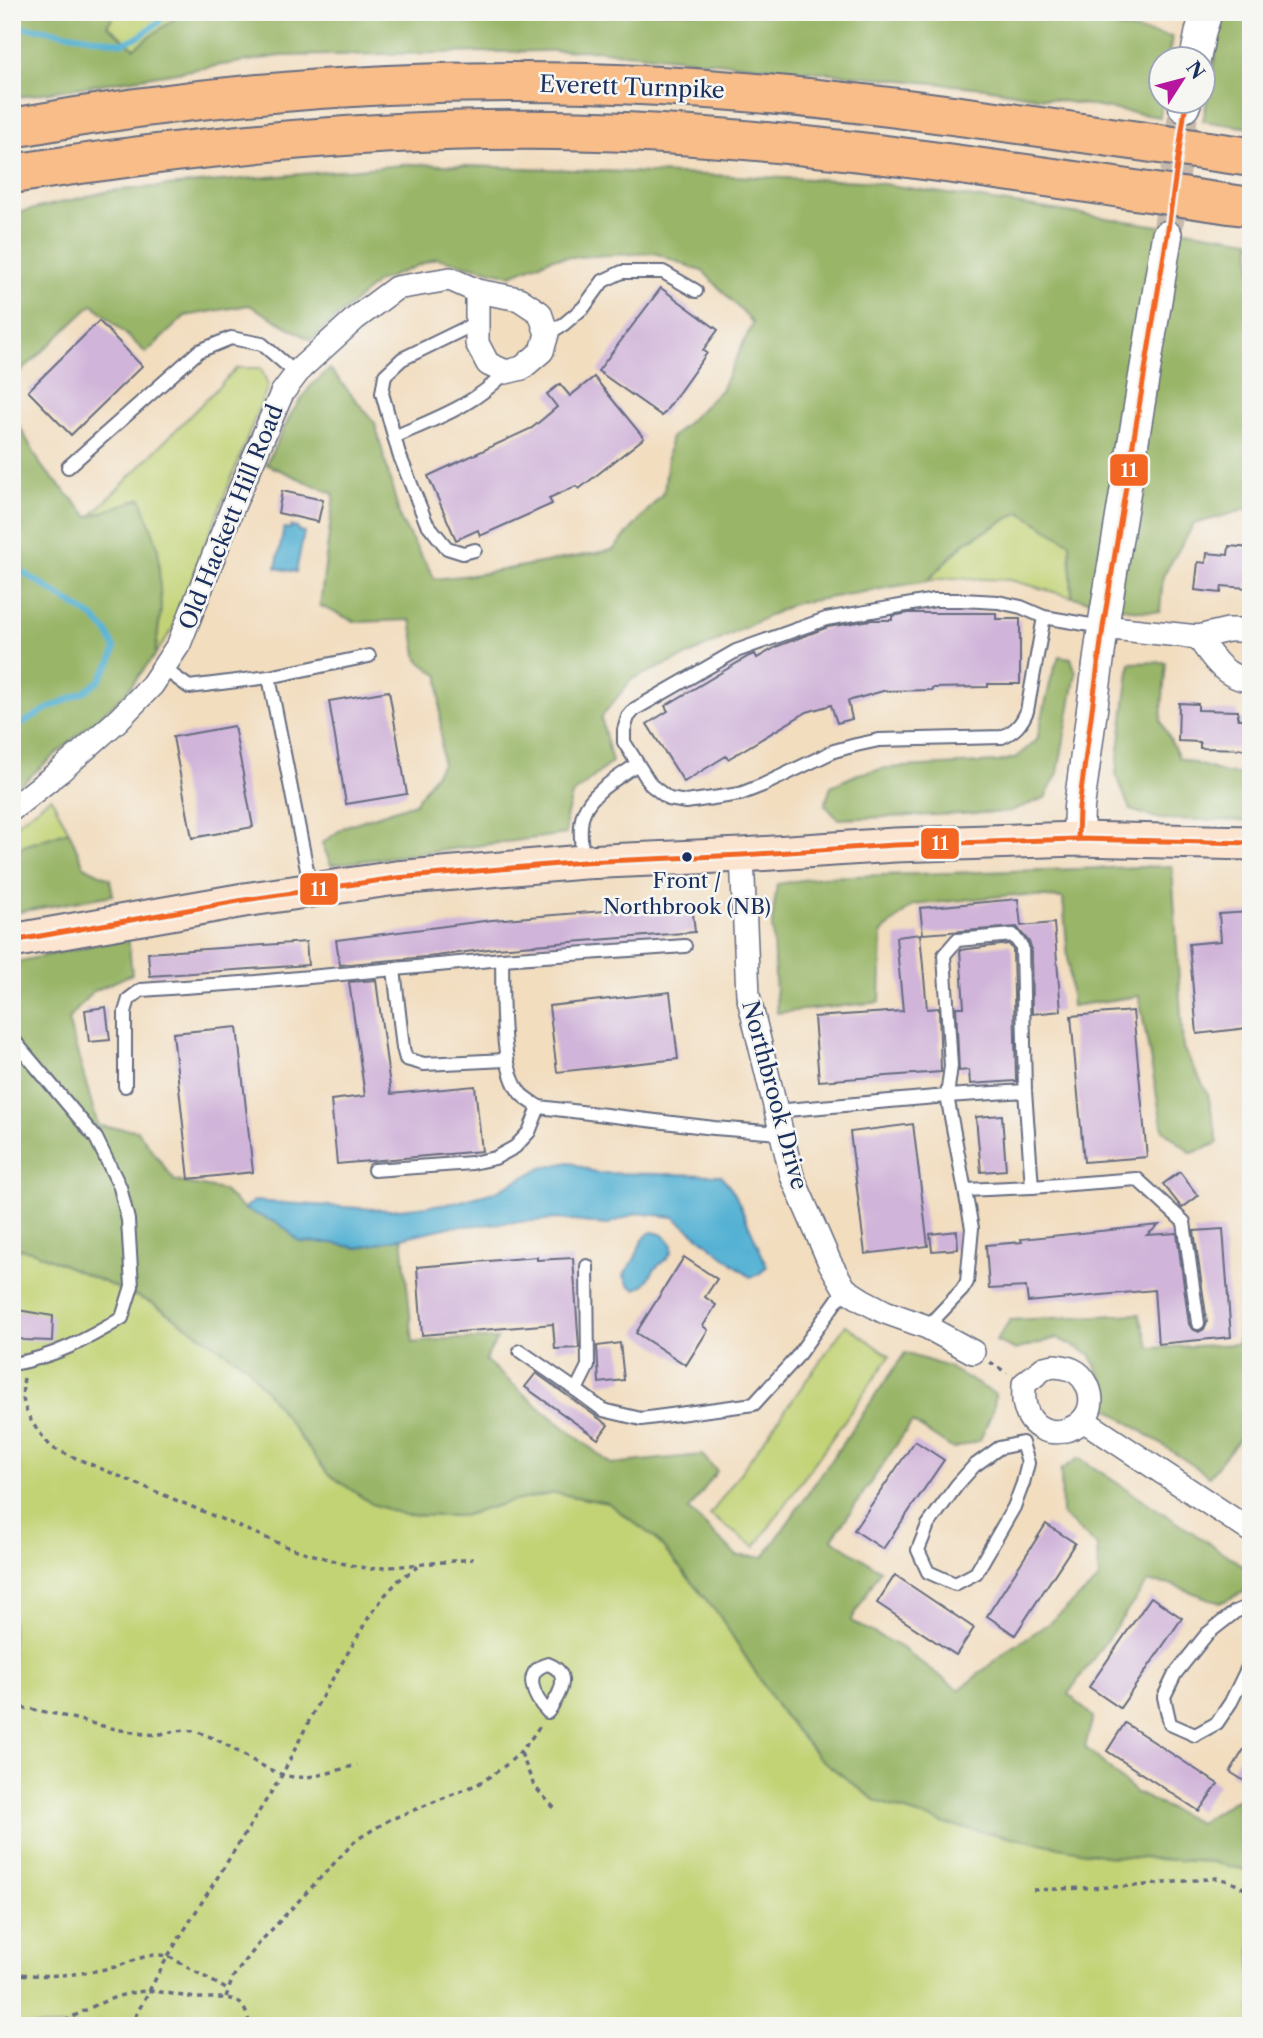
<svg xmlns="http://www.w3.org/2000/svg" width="1263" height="2038" viewBox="0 0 1263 2038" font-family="'Libre Caslon Text',serif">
  <rect width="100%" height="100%" fill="#f6f6f2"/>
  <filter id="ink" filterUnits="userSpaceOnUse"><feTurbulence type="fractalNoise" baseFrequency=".0143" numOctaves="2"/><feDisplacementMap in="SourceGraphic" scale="14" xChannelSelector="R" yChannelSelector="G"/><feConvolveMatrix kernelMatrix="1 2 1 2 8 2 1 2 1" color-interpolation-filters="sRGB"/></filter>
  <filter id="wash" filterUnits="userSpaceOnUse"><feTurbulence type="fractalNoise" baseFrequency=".00686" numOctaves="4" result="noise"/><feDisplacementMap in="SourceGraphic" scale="28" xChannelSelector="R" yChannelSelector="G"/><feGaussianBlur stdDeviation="1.57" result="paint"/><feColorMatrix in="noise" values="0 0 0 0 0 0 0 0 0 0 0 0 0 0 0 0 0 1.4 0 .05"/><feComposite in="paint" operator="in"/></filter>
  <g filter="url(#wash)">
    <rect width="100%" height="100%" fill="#f2ddbf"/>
    <g fill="#c2d376" stroke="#6e816a" stroke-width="2">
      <path d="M117 12H184L134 48 107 25Z"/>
      <path d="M237 368H261L268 385 172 630 155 655 161 609 140 499 89 518Z"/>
      <path d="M1020 512 1070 543 1072 597 1010 580 950 578 927 581 965 543Z"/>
      <path d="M51 797 69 831 12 850V827Z"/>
      <path d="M12 1248 32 1251 152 1303 247 1366 282 1411 301 1440 405 1515 462 1516 509 1502 555 1493 608 1503 655 1538 719 1615 780 1711 818 1757 876 1801 1105 1856 1212 1862 1251 1871V2026H12Z"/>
      <path d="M846 1325 890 1356 755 1547 710 1515Z"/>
    </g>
    <g fill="#99b567" stroke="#5a7262" stroke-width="2">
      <path d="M12 12H117L107 25 134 48 184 12H1032L1172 37 1168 59 1162 60V102L1160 117 984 88 593 50 280 56 12 98Z"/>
      <path d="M1227 12H1251V128L1203 121 1221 24Z"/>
      <path d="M414 164 863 181 1251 240V508L1194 524 1163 576 1160 612 1139 611 1072 597 1070 543 1020 512 965 542 927 581 793 604 689 655 632 679 601 717 612 762 572 795 566 818V834L331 865 322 843 346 826 415 803 442 764 439 676 418 660 411 620 356 622 320 606 334 494 266 464 291 414 310 387 330 369 375 423 401 521 435 579 480 574 613 550 664 492 670 439 721 390 753 323 704 272 655 253 553 258 511 275 436 258 377 282 311 340 249 305 185 316 146 353 93 304 12 380V214L110 191Z"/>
      <path d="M12 410 15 418 42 467 89 517 141 498 158 547 161 609 155 655 123 696 12 792Z"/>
      <path d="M1059 656 1071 658 1076 673 1058 773 1045 798 1008 812 838 819 825 805 831 786 858 774 886 768 998 762 1015 758 1037 740 1051 679Z"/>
      <path d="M1166 662 1161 721 1179 758 1225 773 1251 775V821L1160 819 1130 810 1116 774 1130 663Z"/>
      <path d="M69 831 84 866 110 879 113 895 12 913V850Z"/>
      <path d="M1172 866 1183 1048 1208 1094 1218 1143 1192 1153 1163 1130 1139 996 1072 1006 1063 898 1013 895 913 905 882 932 880 1002 777 1013 772 922 777 884 821 877Z"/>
      <path d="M128 937 132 974 92 992 68 1020 98 1126 137 1130 175 1181 222 1190 244 1209 280 1224 300 1242 332 1243 358 1248 402 1237 413 1343 444 1339H497L485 1360 541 1409 611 1464 702 1455 717 1471 689 1510 737 1556 764 1557 905 1353 948 1367 995 1394 994 1408 980 1440 953 1449 912 1422 832 1539 880 1570 851 1621 900 1647 959 1690 1007 1651 1049 1623 1099 1580 1097 1546 1062 1515 1061 1470 1079 1458 1251 1571V1581L1248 1590 1220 1603 1173 1585 1148 1582 1068 1694 1093 1717 1085 1747 1136 1793 1199 1823 1236 1799 1251 1798V1871L1212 1862 1105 1856 945 1824 876 1801 818 1757 780 1711 719 1615 655 1538 608 1503 555 1493 509 1502 462 1516 405 1515 372 1504 327 1473 247 1366 152 1303 32 1251 12 1248V963Z"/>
      <path d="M1247 1215H1251V1425L1209 1476 1107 1408 1105 1385 1090 1354 1057 1338 1016 1350 996 1341 1010 1320 1139 1314 1150 1348 1238 1344Z"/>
    </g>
    <g fill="#56b2d4" stroke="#387099" stroke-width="2">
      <path d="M291 526 298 528V531L304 532 296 572 276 568 284 528 290 529Z"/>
      <path d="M569 1162 597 1173 721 1175 735 1194 767 1266 760 1274 750 1277 674 1217 637 1213 606 1225 558 1219 449 1227 358 1248 332 1243 300 1242 280 1224 244 1209 253 1201 390 1210 454 1203 494 1192 542 1168Z"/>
      <path d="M651 1232C665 1233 680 1244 667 1258 663 1262 658 1265 654 1270 647 1279 648 1286 635 1289L628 1284 624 1276C627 1268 633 1263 636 1256 640 1245 641 1239 651 1232Z"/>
    </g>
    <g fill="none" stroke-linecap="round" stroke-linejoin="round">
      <g stroke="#56b2d4" stroke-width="6">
        <path d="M12 27 41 29 123 43 140 36 160 21 165 12"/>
        <path d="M12 565 94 618 108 633 115 649 111 662 99 681 84 692 47 709 12 729"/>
      </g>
    </g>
    <g id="blocks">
      <g fill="#d0b4d9">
        <path d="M661 288 718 330 703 350 707 353 662 416 598 371Z"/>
        <path d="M99 321 142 366 71 435 28 391Z"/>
        <path d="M594 377 644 438 579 489 576 486 549 498 552 504 480 536 478 530 456 540 428 476 532 428 557 407 547 394 560 384 570 396Z"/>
        <path d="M282 491 323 500 318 522 278 513Z"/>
        <path d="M1229 546 1251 548V582H1248L1247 588 1222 586 1221 593 1195 590 1198 562 1206 563 1207 553 1228 555Z"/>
        <path d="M909 613H996V619H1020V684H988V687L932 688V690L883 691 848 701 852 719 837 723 831 705 807 712 728 759 726 756 684 782 647 724 668 711 665 706 749 656 755 654 757 658 778 646 828 627 871 620H892V616Z"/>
        <path d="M389 691 407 794 346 804 329 701Z"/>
        <path d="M1179 703 1198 704V710L1238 711V719H1251V749L1200 748V742L1178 741Z"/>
        <path d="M234 726 253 827 192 838 173 737Z"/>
        <path d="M1018 899 1021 926 1054 923 1061 1011 1032 1014 1031 947 1029 942 1017 927 923 934 920 908Z"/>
        <path d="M692 904 695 932 496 948 436 956 340 965 336 940 492 920Z"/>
        <path d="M1251 912V1021H1247V1028L1197 1034 1189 944 1221 941 1219 914Z"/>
        <path d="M920 934 927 1009 939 1008 941 1072 819 1081 814 1017 903 1011 896 937Z"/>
        <path d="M306 942 308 965 150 976 148 953Z"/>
        <path d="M1009 944 1013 950 1016 1081 970 1084 969 1070 959 1071 956 1007H964L960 950Z"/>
        <path d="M376 980 391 1094 475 1086 482 1151 337 1164 331 1100 365 1096 349 982Z"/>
        <path d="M670 992 678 1059 557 1072 549 1006Z"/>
        <path d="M106 1007 110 1040 89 1042 85 1010Z"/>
        <path d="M1133 1011 1147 1157 1084 1162 1071 1016Z"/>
        <path d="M237 1027 253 1172 189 1179 173 1033Z"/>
        <path d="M1002 1115 1006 1170 981 1172 976 1117Z"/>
        <path d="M913 1124 928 1246 865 1254 850 1132Z"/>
        <path d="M1180 1172 1198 1196 1182 1208 1163 1184Z"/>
        <path d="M1159 1225 1147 1235 1177 1233 1189 1324 1192 1329 1199 1332 1204 1329 1207 1322 1194 1231 1223 1229 1231 1337 1158 1344 1154 1290 1028 1302 1026 1287 989 1289 986 1245 1022 1242 1021 1239Z"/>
        <path d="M957 1231 958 1249 932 1251 930 1234Z"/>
        <path d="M537 1257V1260L573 1258 579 1348 555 1349 553 1324 422 1335 417 1267Z"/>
        <path d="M684 1257 717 1279 705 1297 716 1305 703 1326 708 1330 686 1365 636 1333Z"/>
        <path d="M12 1309 53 1316 52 1341 24 1340 12 1337Z"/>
        <path d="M620 1343 624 1380 599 1383 597 1346Z"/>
        <path d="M536 1373 608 1425 598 1439 525 1387Z"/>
        <path d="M915 1441 944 1460 883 1549 854 1530Z"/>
        <path d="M1046 1524 1075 1543 1015 1635 987 1616Z"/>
        <path d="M895 1575 974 1628 956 1655 877 1603Z"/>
        <path d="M1151 1597 1182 1618 1120 1708 1089 1687Z"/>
        <path d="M1125 1723 1218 1784 1199 1811 1107 1751Z"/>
        <path d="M1251 1738V1785L1230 1772Z"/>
      </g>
    </g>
  </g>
  <g filter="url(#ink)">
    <use href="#blocks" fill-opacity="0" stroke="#666c80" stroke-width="2"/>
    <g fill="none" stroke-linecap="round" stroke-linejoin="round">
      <path stroke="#c7baac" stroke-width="30" stroke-dasharray="30 15" stroke-linecap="butt" d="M1167 236 1184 107"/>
      <g stroke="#666c80" stroke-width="16">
        <g id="service">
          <path d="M547 334 564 324 584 307 603 281 622 272H663L696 291"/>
          <path d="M394 437C437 418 473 406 506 372"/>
          <path d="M68 467 199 351 231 338 262 344 297 374"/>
          <path d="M475 550 463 553 447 548 426 522 399 454 382 393 385 375 402 359 476 323"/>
          <path d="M1044 617 1021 607 998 602 962 600H935L826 619 736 651 635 709 628 717 624 730V742L651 785 669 799 686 802 740 794 763 785 834 751 856 745 879 740 1002 737C1015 731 1021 725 1027 711L1044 617 1102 627"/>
          <path d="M163 668 189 687 269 677 311 890"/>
          <path d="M269 677 369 656"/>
          <path d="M583 862C582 847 578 827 584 812 592 791 620 777 637 764"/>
          <path d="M685 946 502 959C503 993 499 1069 521 1094 526 1099 533 1103 539 1107L714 1128 780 1133"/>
          <path d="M394 969 403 1048 406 1059 424 1064 506 1060"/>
          <path d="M12 1038 96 1138 120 1187 128 1220 132 1286 122 1318C88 1339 52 1358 12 1364"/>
          <path d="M125 1086V1012L129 999 141 990 256 982 502 959"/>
          <path d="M1025 1091 947 1096 951 1066 944 955 957 940 1013 935 1022 947 1025 1091 1032 1187 1137 1179 1184 1222 1198 1323"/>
          <path d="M775 1111 947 1096 972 1228 967 1282 962 1290 927 1327"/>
          <path d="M374 1170 472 1163 495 1158 515 1147 529 1132 539 1107"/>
          <path d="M965 1190 1032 1187"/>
          <path d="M587 1266 588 1366 576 1390 603 1410 641 1419 754 1404 796 1358 845 1289"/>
          <path d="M520 1351 576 1390"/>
          <path d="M1022 1443 1028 1463 1023 1483 1014 1507 976 1573 955 1584 928 1572 918 1550 928 1525 957 1485 974 1466 999 1448Z"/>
          <path d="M1251 1605 1235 1612 1207 1634 1175 1674 1164 1697 1170 1724 1195 1735 1217 1723 1231 1702 1251 1661"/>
          <path d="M548 1664C574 1674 558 1697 548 1712 535 1699 520 1671 548 1664Z"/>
        </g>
      </g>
      <g stroke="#666c80" stroke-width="26">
        <g id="minor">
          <path d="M1103 627 1198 637"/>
          <path d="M1251 630H1228L1198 637C1211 656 1225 679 1251 680"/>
          <path d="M12 809 60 771 117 721 152 685 179 644 234 504 282 393 301 368 356 318 396 288 450 279 477 291 519 299 540 313 547 334 542 351 522 368 506 372 488 364 477 343V291"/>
          <path d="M742 855 748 995 792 1176 830 1263 845 1289 862 1300 885 1312 927 1327 973 1352"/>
          <path d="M1054 1366C1068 1367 1079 1370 1086 1383 1110 1428 1036 1454 1025 1406 1023 1399 1024 1391 1024 1384L1044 1368Z"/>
          <path d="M1083 1420 1251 1531"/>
        </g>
      </g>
      <g stroke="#666c80" stroke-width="33">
        <g id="tertiary">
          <path d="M1195 60 1201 30 1207 12"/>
          <path d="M1184 107 1186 102"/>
          <path d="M1078 839 1079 807 1103 627 1167 236"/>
        </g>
      </g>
      <g stroke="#666c80" stroke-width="37">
        <path id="secondary" d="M12 941 244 900 396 878 583 862 742 855 895 845 1078 839 1251 843"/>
      </g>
      <g stroke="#666c80" stroke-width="42">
        <g id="motorway">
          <path d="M12 128C226 89 444 74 660 86 858 97 1055 130 1251 157"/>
          <path d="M12 174C192 146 373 128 554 130 788 133 1020 174 1251 207"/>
        </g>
      </g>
      <g stroke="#666c80" stroke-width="3.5" stroke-dasharray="5 5" stroke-linecap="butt">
        <path d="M990 1362 1007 1373"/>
        <path d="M24 1378C18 1409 33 1425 52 1448L290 1548 345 1564 371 1569 473 1559"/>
        <path d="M12 1707C54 1710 92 1726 133 1732 142 1734 151 1735 160 1734 173 1732 184 1728 197 1732 228 1740 264 1774 294 1777 315 1779 337 1770 357 1765"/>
        <path d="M521 1753 534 1786 556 1810"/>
        <path d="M1033 1890 1134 1886 1217 1878 1229 1881 1251 1892"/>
        <path d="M12 1973C45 1978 78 1975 110 1968 131 1964 146 1951 168 1956L228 1990"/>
        <path d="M226 1997 233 1977 261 1941 356 1840 389 1820 478 1784C507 1766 522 1754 541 1724"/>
        <path d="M56 2026C83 2011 116 1992 147 1991 166 1991 184 1998 202 1998 229 1999 243 1992 250 2026"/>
        <path d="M130 2026 168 1956 282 1775 316 1707 369 1617 385 1595 399 1580 420 1565"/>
      </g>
      <use href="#service" stroke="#fff" stroke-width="12"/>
      <use href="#minor" stroke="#fff" stroke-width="23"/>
      <use href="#tertiary" stroke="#fff" stroke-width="30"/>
      <use href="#secondary" stroke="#fce5d0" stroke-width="33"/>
      <use href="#motorway" stroke="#f8bd89" stroke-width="38"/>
      <g stroke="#f6f6f2" stroke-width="10">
        <g id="bus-1">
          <path d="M1078 839 1079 807 1103 627 1167 236 1186 102"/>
          <path d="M12 941 244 900 396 878 583 862 742 855 895 845 1078 839 1251 843"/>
        </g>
      </g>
      <use href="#bus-1" stroke="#f26522" stroke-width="5"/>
    </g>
  </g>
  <circle fill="#1b2f5e" stroke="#f6f6f2" stroke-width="2.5" cx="687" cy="857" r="6"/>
  <g text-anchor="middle" stroke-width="5" stroke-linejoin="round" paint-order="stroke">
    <g font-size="21" fill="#1b2f5e" stroke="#f6f6f2">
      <text x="687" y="888">Front /<tspan x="687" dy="26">Northbrook (NB)</tspan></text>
    </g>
    <g font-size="23" fill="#1b2f5e" stroke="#f6f6f2">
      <text transform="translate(632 87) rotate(2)" y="8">Everett Turnpike</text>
      <text transform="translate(231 517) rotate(-68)" y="8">Old Hackett Hill Road</text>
      <text transform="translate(775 1095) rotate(75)" y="8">Northbrook Drive</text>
    </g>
  </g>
  <g stroke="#f6f6f2" stroke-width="2.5">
    <rect x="1109" y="453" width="40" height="34" rx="7" fill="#f26522"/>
    <rect x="920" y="827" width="40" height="33" rx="7" fill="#f26522"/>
    <rect x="299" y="872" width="40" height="34" rx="7" fill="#f26522"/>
  </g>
  <g font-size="19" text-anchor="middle" font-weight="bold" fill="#fff">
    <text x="1129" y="477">11</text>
    <text x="940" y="850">11</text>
    <text x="319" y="896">11</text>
  </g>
  <rect width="1263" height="2038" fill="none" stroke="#f6f6f2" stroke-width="42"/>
  <g transform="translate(1182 80) rotate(54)"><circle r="33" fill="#f6f6f2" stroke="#9ea6b7" stroke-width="2"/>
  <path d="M0-5L12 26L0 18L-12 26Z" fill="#b5179e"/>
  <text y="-10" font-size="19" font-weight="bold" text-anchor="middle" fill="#1b2f5e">N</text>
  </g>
</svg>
